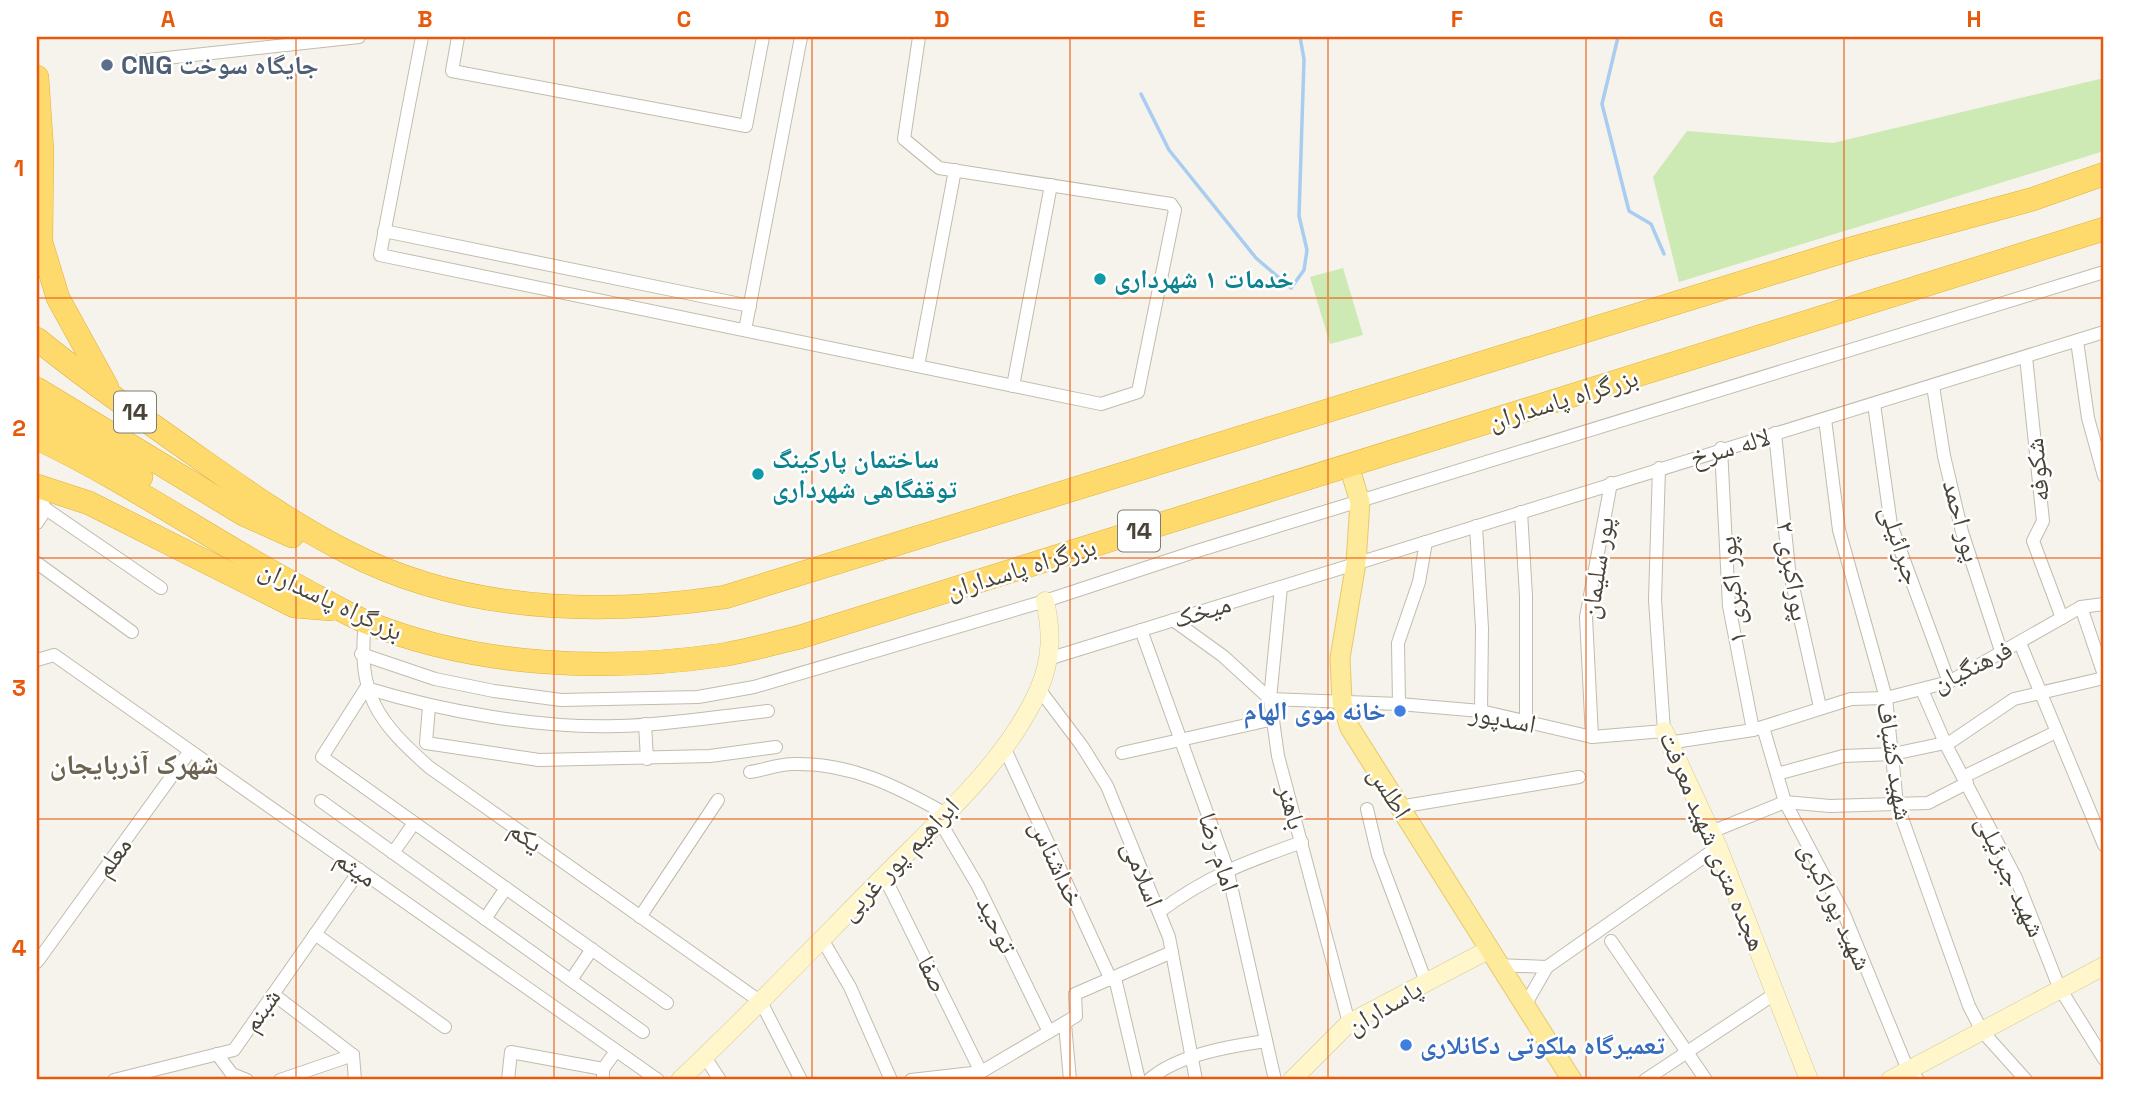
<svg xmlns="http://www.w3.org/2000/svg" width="2141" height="1117" viewBox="0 0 2141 1117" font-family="'Space Grotesk','Noto Naskh Arabic',sans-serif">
  <rect width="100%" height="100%" fill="#f5f3eb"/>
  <g fill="#cde9b4">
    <path d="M2104 78V151L1679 282 1653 177 1687 131 1833 143Z"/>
    <path d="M1343 268 1363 335 1330 344 1310 277Z"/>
  </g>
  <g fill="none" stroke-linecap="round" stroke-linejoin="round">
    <g stroke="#a8cdf1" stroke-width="3.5">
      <path d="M1618 37 1602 104 1629 211 1651 224 1664 254"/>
      <path d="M1141 94 1169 150 1256 258 1291 288 1304 270 1307 250 1299 216 1304 59 1300 37"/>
    </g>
    <g stroke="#c1bcad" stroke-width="14">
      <g id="street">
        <path d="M422 37 380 255 1101 404 1138 392 1175 210 1171 204 939 168 904 139 919 37"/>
        <path d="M458 37 452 71 746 126 763 37"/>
        <path d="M139 61 359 37"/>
        <path d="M384 231 750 306"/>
        <path d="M745 330 801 37"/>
        <path d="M2077 341 2088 418 2104 476"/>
        <path d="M2026 357 2043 521 2033 541 2062 618"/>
        <path d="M918 366 955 170"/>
        <path d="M1013 386 1051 185"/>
        <path d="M1933 386 1944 456 1962 532 2002 654"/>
        <path d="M1874 404 1891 525 1949 682"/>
        <path d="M1825 419 1839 530 1886 698 1897 804 1969 1006 1982 1031 2026 1080"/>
        <path d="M1775 433 1789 569 1820 707"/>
        <path d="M1721 448 1729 606 1753 730"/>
        <path d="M37 495 46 509 37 523"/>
        <path d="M46 509 161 588"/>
        <path d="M1521 512 1526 596V722"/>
        <path d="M1476 526 1482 628 1481 711"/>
        <path d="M37 563 132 632"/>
        <path d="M1281 587 1270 699 1278 756 1349 1023"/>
        <path d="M2081 607 2104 675"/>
        <path d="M1173 620 1223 656 1270 699 1399 704 1481 711 1592 737 1664 731 1655 600 1659 468"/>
        <path d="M365 622C357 694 377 721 429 767L761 1002 801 1080"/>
        <path d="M1141 630 1227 868 1275 1080"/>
        <path d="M2020 643 2104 845"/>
        <path d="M361 654 435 679 494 691 561 700 698 697 754 687 1045 601 1197 551 2104 272"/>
        <path d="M1048 659 2104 332"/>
        <path d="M37 660 54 655 658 1080"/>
        <path d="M1039 689 1082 746 1107 786 1169 937 1196 1080"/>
        <path d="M1922 690 1946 745 2016 878 2059 987 2104 1059"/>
        <path d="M1399 704 1398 643 1419 582 1426 542"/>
        <path d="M429 706 426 743 539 760 710 756 776 747"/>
        <path d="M645 724 647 759"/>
        <path d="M1763 727 1785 802 1844 914 1908 1070 1918 1080"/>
        <path d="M1592 737 1586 617 1611 483"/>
        <path d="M1668 743 1753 730 1851 699 1886 698 1949 682 2081 607 2104 604"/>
        <path d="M1946 745 2014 699 2104 678"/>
        <path d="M1004 747 1111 980"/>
        <path d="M1122 753 1273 719"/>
        <path d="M750 772C764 770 779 764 793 764 850 762 898 787 946 814"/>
        <path d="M1777 774 1843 756 1893 754 1945 743"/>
        <path d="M1963 777 2056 732"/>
        <path d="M321 801 643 1032"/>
        <path d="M1399 807 1579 777"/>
        <path d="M1367 809 1378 855 1426 982"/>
        <path d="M939 820 978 886 1049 1032"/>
        <path d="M1711 832 1785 802 1830 806 1928 803 1967 783"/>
        <path d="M393 853 414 823"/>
        <path d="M884 876 981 1072"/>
        <path d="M1159 912C1207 876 1246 862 1302 842"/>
        <path d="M640 917 718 800"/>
        <path d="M485 919 506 888"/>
        <path d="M315 934 445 1027"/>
        <path d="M822 939 850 987 891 1080"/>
        <path d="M1611 941 1706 1080"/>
        <path d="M37 962 190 751"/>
        <path d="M1498 965 1547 967 1524 1007"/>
        <path d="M1547 967 1718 847"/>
        <path d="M1115 978 1139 1080"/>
        <path d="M571 980 592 949"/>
        <path d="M273 994 353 1055"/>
        <path d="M667 1003 322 757 366 688C442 711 539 729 619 726 669 725 719 716 768 711"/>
        <path d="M1065 1024 1070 1080"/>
        <path d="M217 1054 232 1074 247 1080"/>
        <path d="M353 1055 355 1080"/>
        <path d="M705 1057 720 1080"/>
        <path d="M114 1080 234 1050 360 870"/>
        <path d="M280 1080 353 1055"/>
        <path d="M508 1080 511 1052 603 1069"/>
        <path d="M603 1080V1069L616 1051"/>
        <path d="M911 1080 981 1072 1076 1016 1075 994 1172 952"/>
        <path d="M1149 1080C1176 1055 1231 1046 1266 1041"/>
        <path d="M1645 1080 1776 993"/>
      </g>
    </g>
    <g stroke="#d5ca9a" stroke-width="19">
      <g id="secondary">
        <path d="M1664 731 1718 847 1809 1080"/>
        <path d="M680 1080C747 1017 811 950 876 884 932 827 1007 763 1039 689 1052 658 1052 633 1045 601"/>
        <path d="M1292 1080 1349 1023 1488 950"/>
        <path d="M1890 1080 2104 966"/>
      </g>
    </g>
    <g stroke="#e5ca69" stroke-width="21">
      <path id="primary" d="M1349 466 1360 502 1356 563 1340 658 1342 702 1350 728 1572 1080"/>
    </g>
    <g stroke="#deb03c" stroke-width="24">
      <g id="highway">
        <path d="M37 77 42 150 41 242 58 298 107 387"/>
        <path d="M37 339C83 377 133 411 182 446 236 484 288 522 347 552 463 612 599 616 725 597L1857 247 2033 199 2104 174"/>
        <path d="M37 389 243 514 292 536"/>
        <path d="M37 414 141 477"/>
        <path d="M37 438C130 482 214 542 305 590 325 601 345 613 366 622 475 667 607 672 722 655 748 651 774 643 800 637L2104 229"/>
        <path d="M37 486 89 503 294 606 331 609"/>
      </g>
    </g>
    <use href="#street" stroke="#fff" stroke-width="12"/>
    <use href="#secondary" stroke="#fff6cb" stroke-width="18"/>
    <use href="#primary" stroke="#feea9b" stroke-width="19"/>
    <use href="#highway" stroke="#feda6d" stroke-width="23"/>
  </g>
  <path fill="none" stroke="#e8590c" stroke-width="2" stroke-opacity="0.55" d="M296 37V1080M554 37V1080M812 37V1080M1070 37V1080M1328 37V1080M1586 37V1080M1844 37V1080M37 298H2104M37 558H2104M37 819H2104"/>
  <circle fill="#5c6f8a" stroke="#fff" stroke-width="2.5" cx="107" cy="65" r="7"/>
  <g fill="#0f9aa8" stroke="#fff" stroke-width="2.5">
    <circle cx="1100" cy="279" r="7"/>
    <circle cx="758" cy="474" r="7"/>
  </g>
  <g fill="#3f7fe0" stroke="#fff" stroke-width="2.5">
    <circle cx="1400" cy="711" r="7"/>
    <circle cx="1406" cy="1045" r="7"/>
  </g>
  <g text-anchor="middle" stroke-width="5" stroke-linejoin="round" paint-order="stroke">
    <g fill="#fff" stroke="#807c74" stroke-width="2">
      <rect x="114" y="391.5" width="42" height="41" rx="5"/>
      <rect x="1118" y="510.5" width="42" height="41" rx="5"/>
    </g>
    <g font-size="24" font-weight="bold" fill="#4a4438">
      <text x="135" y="420">14</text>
      <text x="1139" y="539">14</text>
    </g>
    <g font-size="26" font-weight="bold" fill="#4e5e75" stroke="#fff" text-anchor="start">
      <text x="121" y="74">CNG جایگاه سوخت</text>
    </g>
    <g font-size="26" font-weight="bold" fill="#0d838f" stroke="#fff" text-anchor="start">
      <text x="1114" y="288">خدمات ۱ شهرداری</text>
      <text x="772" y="468">ساختمان پارکینگ<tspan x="772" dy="30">توقفگاهی شهرداری</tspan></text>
    </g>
    <g font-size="26" fill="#4a4438" stroke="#fff">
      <text transform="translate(1563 399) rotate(-17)" y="9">بزرگراه پاسداران</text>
      <text transform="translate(1730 447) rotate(-16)" y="9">لاله سرخ</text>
      <text transform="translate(2037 470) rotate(-96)" y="9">شکوفه</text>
      <text transform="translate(1962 521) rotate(75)" y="9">پور احمد</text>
      <text transform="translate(1901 545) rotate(72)" y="9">جبرائیلی</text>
      <text transform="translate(1021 568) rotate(-17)" y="9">بزرگراه پاسداران</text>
      <text transform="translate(1597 568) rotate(-81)" y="9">پور سلیمان</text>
      <text transform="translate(1793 571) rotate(81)" y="9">پوراکبری ۲</text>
      <text transform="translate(1732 590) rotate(-96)" y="9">پور اکبری ۱</text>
      <text transform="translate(331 600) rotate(25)" y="9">بزرگراه پاسداران</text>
      <text transform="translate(1202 611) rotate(-17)" y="9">میخک</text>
      <text transform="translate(1972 666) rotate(-26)" y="9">فرهنگیان</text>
      <text transform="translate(1503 718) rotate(11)" y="9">اسدپور</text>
      <text transform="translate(1895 761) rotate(81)" y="9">شهید کشباف</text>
      <text transform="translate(1390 792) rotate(58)" y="9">اطلس</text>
      <text transform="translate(1292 807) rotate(75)" y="9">باهنر</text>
      <text transform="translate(526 836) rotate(36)" y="9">یکم</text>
      <text transform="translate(1713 841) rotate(67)" y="9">هجده متری شهید معرفت</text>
      <text transform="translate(1219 852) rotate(72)" y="9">امام رضا</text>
      <text transform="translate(113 857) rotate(-54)" y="9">معلم</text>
      <text transform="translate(899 859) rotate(-46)" y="9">ابراهیم پور غربی</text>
      <text transform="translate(1057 863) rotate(65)" y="9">خداشناس</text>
      <text transform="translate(356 868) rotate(35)" y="9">میثم</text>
      <text transform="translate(1143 874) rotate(68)" y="9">اسلامی</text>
      <text transform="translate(2011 876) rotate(65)" y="9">شهید جبرئیلی</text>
      <text transform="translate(1836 906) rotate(65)" y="9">شهید پوراکبری</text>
      <text transform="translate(997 925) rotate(64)" y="9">توحید</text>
      <text transform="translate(933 974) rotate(63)" y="9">صفا</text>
      <text transform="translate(1384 1007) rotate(-30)" y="9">پاسداران</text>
      <text transform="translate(261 1010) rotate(-55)" y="9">شبنم</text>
    </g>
    <g font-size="26" font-weight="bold" fill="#366cbe" stroke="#fff" text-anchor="end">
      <text x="1386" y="720">خانه موی الهام</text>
      <text x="1420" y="1054" text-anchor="start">تعمیرگاه ملکوتی دکانلاری</text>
    </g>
    <g font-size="28" font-weight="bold" fill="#6d634f" stroke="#fff">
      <text x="134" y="774">شهرک آذربایجان</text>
    </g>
  </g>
  <rect width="2141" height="1117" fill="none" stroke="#ffffff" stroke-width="77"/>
  <rect x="38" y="38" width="2064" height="1040" fill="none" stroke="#e8590c" stroke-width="2.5"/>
  <g font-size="23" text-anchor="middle" font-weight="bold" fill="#e8590c">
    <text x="168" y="27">A</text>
    <text x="425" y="27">B</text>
    <text x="684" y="27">C</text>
    <text x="942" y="27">D</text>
    <text x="1199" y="27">E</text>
    <text x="1457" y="27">F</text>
    <text x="1716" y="27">G</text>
    <text x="1974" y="27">H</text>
    <text x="19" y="176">1</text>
    <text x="19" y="436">2</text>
    <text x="19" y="696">3</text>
    <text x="19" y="956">4</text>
  </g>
</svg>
